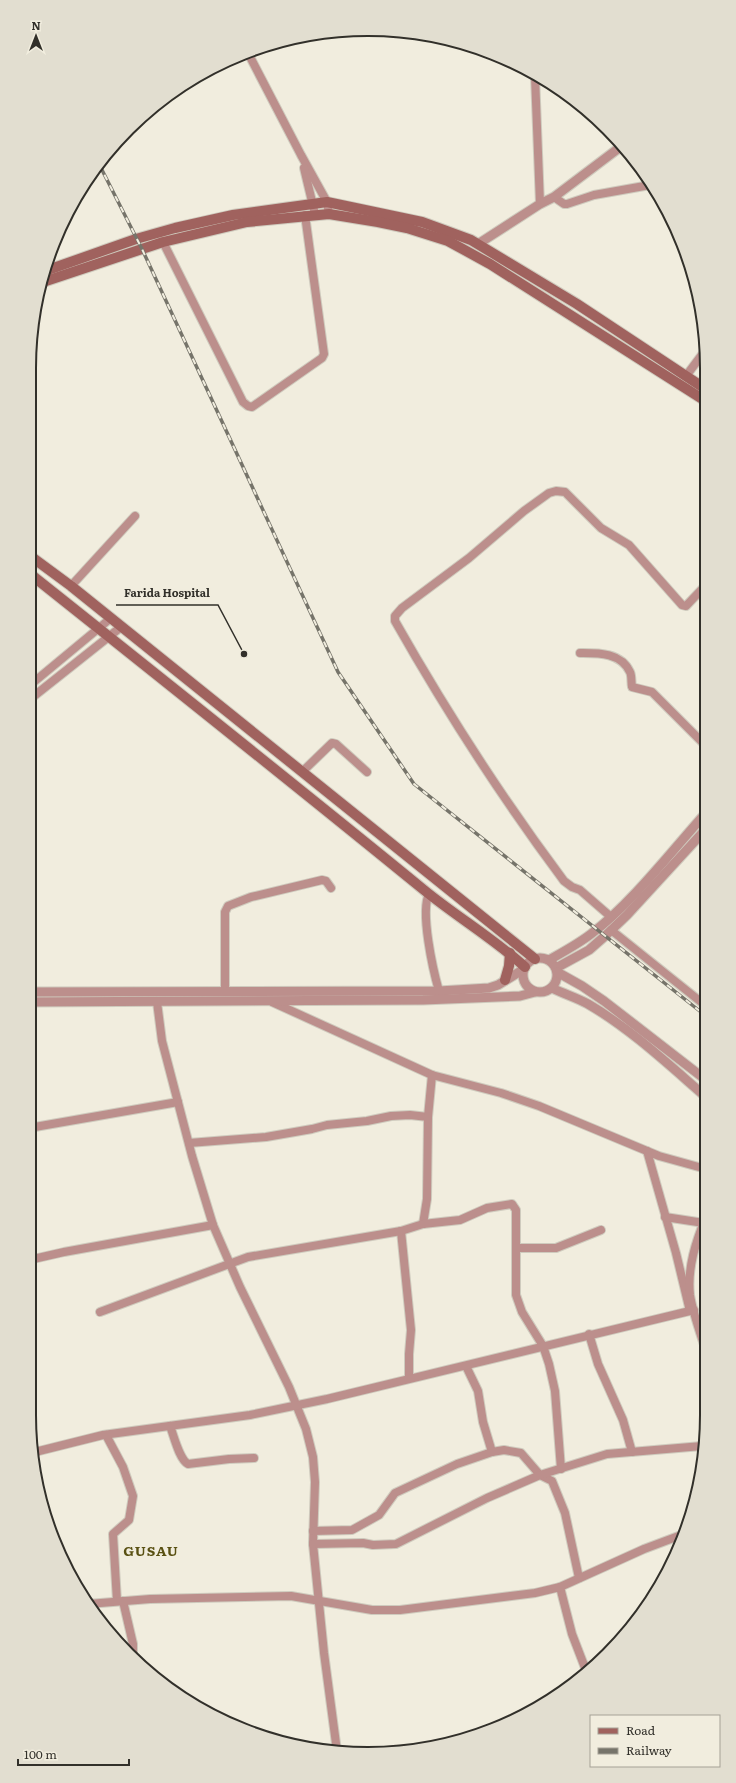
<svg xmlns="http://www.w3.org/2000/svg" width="736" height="1783" viewBox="0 0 736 1783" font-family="Literata,serif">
  <rect width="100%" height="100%" fill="#f1edde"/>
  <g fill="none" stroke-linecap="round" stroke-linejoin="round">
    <g stroke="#cfcbbe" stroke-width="10">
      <g id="minor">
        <path d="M248 53 301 155 327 202 329 214"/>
        <path d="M535 76 540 204"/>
        <path d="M304 168 315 214"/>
        <path d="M554 197 564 204H567L594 195 650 185"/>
        <path d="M163 242 243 402 248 406 252 407 322 358 324 354 305 215"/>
        <path d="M686 376 704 352"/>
        <path d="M71 586 135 516"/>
        <path d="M580 653C597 653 621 652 630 672 632 676 631 682 632 687L652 692 705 745"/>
        <path d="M29 686 111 618"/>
        <path d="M29 700 121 627"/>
        <path d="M302 772 332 743 336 744 367 772"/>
        <path d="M429 894C420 912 433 970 439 991"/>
        <path d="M611 917 580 890 572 887 564 881C502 798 446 711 395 621V616L402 608 469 558 524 511 549 493 556 491 565 492 601 528 629 545 682 605 686 606 705 586"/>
        <path d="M611 930 706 1006"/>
        <path d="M225 991V912L228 906 251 897 322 880 326 881 331 888"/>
        <path d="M157 1002 162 1041 192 1156 213 1225 240 1287 289 1387 306 1429 313 1457 315 1482 313 1544 324 1653 337 1751"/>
        <path d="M272 1002 432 1075 501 1093 539 1106 659 1156 706 1169"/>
        <path d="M29 1128 178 1102"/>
        <path d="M189 1143 266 1137 312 1129 327 1125 367 1121 391 1116 410 1115 428 1117"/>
        <path d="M647 1151 676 1253 690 1311"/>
        <path d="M665 1217 704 1223"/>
        <path d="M706 1217C696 1241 687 1268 690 1295 693 1314 701 1335 707 1354"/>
        <path d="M423 1224 427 1199 428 1117 432 1075"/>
        <path d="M401 1231 411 1330 409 1354V1378"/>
        <path d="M516 1248H556L601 1230"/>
        <path d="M29 1260 64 1252 213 1225"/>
        <path d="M100 1312 248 1257 401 1231 423 1224 460 1220 487 1208 512 1204 516 1210V1295L522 1312 543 1346 549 1364 555 1391 561 1469"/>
        <path d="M589 1334 598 1364 623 1420 632 1452"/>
        <path d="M466 1366 478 1391 483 1422 492 1452"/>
        <path d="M170 1426C174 1436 179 1459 188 1464L229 1459 254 1458"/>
        <path d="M106 1435 123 1467 133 1496 129 1520 113 1534 117 1601"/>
        <path d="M35 1452 103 1435 250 1415 327 1399 694 1310"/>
        <path d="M313 1531 352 1530 379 1515 395 1493 457 1464 492 1452 504 1450 521 1453 540 1475 552 1481 565 1513 579 1578"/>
        <path d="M313 1544 363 1543 373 1545 396 1544 487 1498 540 1475 607 1454 702 1446"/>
        <path d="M560 1587 572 1634 587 1673"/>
        <path d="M123 1601 133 1644V1655"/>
        <path d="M88 1604 150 1599 291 1596 372 1610H400L535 1593 560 1587 644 1549 684 1534"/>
      </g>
    </g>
    <g stroke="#cfcbbe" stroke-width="11">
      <g id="tertiary">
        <path d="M478 244 540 204 554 197 623 145"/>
        <circle cx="540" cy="975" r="17"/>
        <path d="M549 960C563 952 578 944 591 934 631 904 671 852 705 814"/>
        <path d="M556 968 589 950 605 936 627 915 705 830"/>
        <path d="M557 972 582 986 604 1001 706 1080"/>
        <path d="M552 988C564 994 577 998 588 1004 631 1029 669 1065 706 1097"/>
        <path d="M29 992 439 991 489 988 498 985 524 969"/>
        <path d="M29 1002 423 1000 520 996 535 992"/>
      </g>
    </g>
    <g stroke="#cfcbbe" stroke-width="12">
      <g id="secondary">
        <path d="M45 271 136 239 175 228 233 215 327 202 422 222 471 240 577 304 704 388"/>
        <path d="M43 282 163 242 247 222 329 214 378 222 407 228 448 241 490 264 704 400"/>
        <path d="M29 555 71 586 535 959"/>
        <path d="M29 573C161 678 293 783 424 890 457 917 493 938 525 967"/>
        <path d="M505 980 509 966 510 953"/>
      </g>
    </g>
    <use href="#minor" stroke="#bc8f8c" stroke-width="8"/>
    <use href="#tertiary" stroke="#bc8f8c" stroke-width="9"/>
    <use href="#secondary" stroke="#a0625e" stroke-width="10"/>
    <g stroke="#76746a" stroke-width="3.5">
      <path id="rail" d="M99 164 142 249 338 672 414 784 706 1016"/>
    </g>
    <use href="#rail" stroke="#f1edde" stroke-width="2" stroke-dasharray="6" stroke-linecap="butt"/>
  </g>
  <g text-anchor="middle" stroke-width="3" stroke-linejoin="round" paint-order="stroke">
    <g font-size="14" font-weight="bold" letter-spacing="1" fill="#595012" stroke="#f1edde">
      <text x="151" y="1556">GUSAU</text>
    </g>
  </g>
  <path d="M0 0H736V1783H0ZM368 36H368A332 332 0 0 1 700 368V1415A332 332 0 0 1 368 1747H368A332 332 0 0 1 36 1415V368A332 332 0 0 1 368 36Z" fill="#e2ded0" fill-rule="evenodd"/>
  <path fill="none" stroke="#32302a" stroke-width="2" d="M368 36H368A332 332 0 0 1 700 368V1415A332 332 0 0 1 368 1747H368A332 332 0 0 1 36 1415V368A332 332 0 0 1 368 36Z"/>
  <path fill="none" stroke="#32302a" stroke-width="1.5" d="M244 654L218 605H116"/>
  <circle fill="#32302a" stroke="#f1edde" stroke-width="1.5" cx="244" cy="654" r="4"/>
  <g font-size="11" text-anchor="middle" font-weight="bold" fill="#32302a" stroke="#f1edde" stroke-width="3" stroke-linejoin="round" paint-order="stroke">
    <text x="167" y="597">Farida Hospital</text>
  </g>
  <rect x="590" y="1715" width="130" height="52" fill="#f1edde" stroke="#a5a196"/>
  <rect x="598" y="1728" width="20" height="6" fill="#a0625e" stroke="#a5a196"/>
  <text x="626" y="1735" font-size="12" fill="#32302a">Road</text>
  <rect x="598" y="1748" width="20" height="6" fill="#76746a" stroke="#a5a196"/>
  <text x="626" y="1755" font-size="12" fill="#32302a">Railway</text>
  <g transform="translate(36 36)" stroke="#f1edde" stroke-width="3" paint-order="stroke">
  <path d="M0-3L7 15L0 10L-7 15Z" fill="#32302a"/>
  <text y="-6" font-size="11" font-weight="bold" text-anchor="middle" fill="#32302a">N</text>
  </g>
  <path d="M18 1759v6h111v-6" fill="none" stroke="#32302a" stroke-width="2"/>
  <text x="24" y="1759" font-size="12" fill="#32302a" stroke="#f1edde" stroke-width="3" paint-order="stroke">100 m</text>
</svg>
